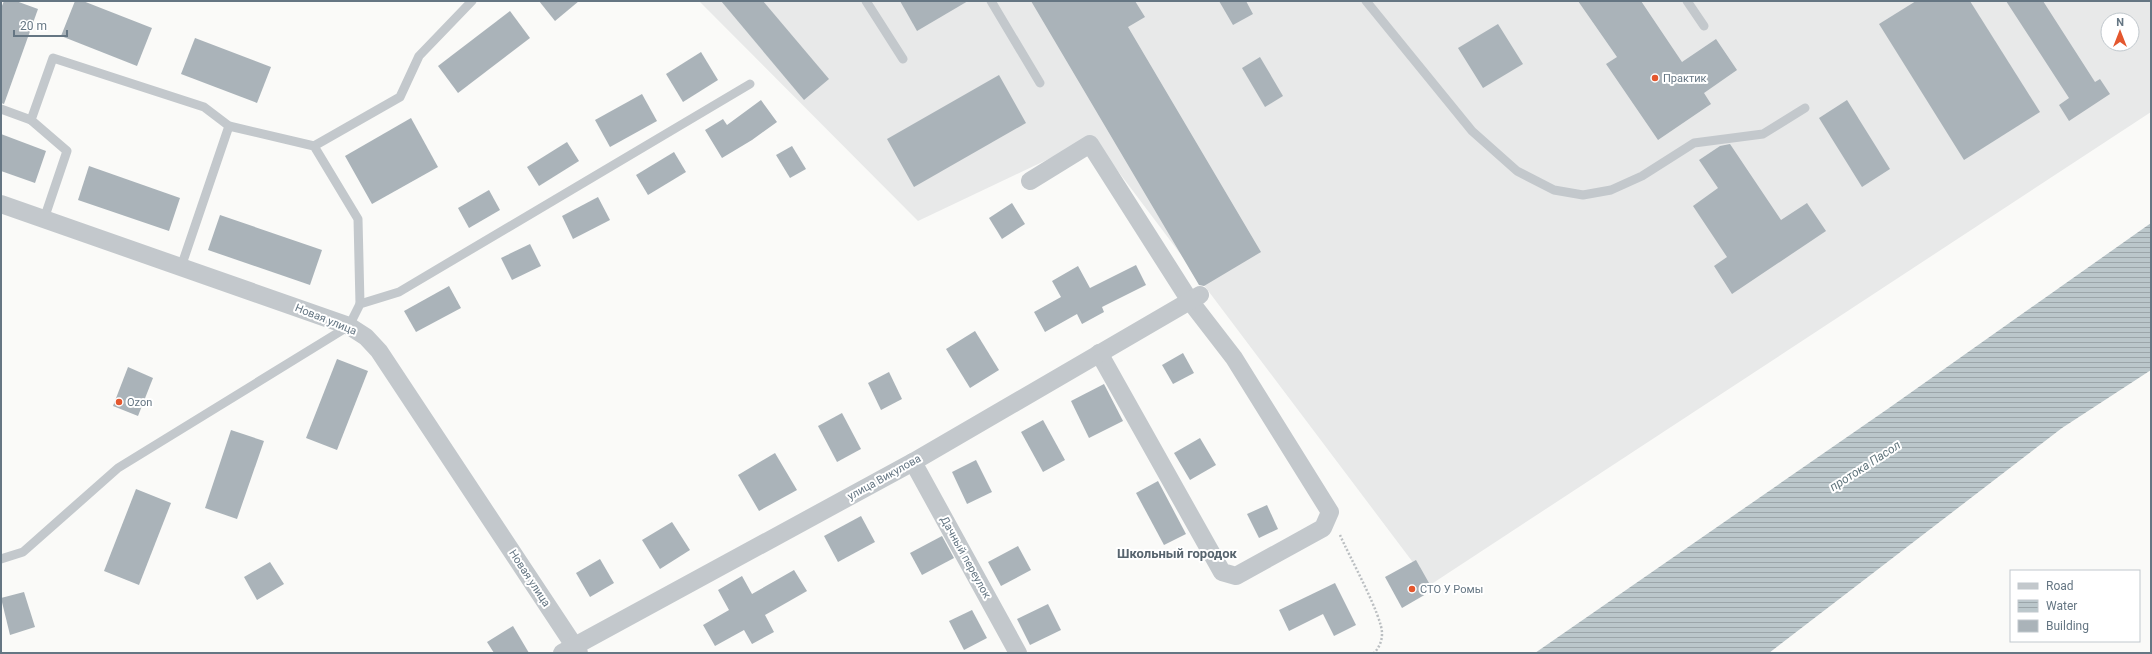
<svg xmlns="http://www.w3.org/2000/svg" width="2152" height="654" viewBox="0 0 2152 654" font-family="Roboto,sans-serif">
  <defs>
    <pattern id="water-rules" width="6" height="5" patternUnits="userSpaceOnUse"><rect width="6" height="5" fill="#bbc7cb"/><path d="M0 2.5h6" fill="none" stroke="#9ca6aa"/></pattern>
  </defs>
  <rect width="100%" height="100%" fill="#fafaf8"/>
  <path fill="#e8e9e9" fill-rule="evenodd" d="M699 1H2151V112L1430 585 1093 138 918 221ZM2108 20H2132V44H2108Z"/>
  <path fill="url(#water-rules)" d="M2151 223V370L2062 428 1769 653H1535L1889 408Z"/>
  <g fill="#aab3b9">
    <path d="M4 1H16L38 9 4 104 1 103V8Z"/>
    <path d="M75 1H83L152 28 137 66 61 36Z"/>
    <path d="M539 1H579L555 21Z"/>
    <path d="M721 1H763L829 79 804 100Z"/>
    <path d="M900 1H968L917 31Z"/>
    <path d="M1031 1H1135L1145 17 1128 27 1261 252 1204 286 1199 285Z"/>
    <path d="M1219 1H1246L1253 14 1233 25Z"/>
    <path d="M1578 1H1641L1682 62 1716 39 1737 70 1704 93 1711 104 1658 140 1606 64 1617 57Z"/>
    <path d="M1916 1H1970L2040 112 1964 160 1879 24Z"/>
    <path d="M2006 1H2043L2095 82 2100 79 2110 94 2069 121 2059 105 2069 98Z"/>
    <path d="M510 11 530 38 458 93 438 66Z"/>
    <path d="M1498 24 1523 64 1483 88 1458 48Z"/>
    <path d="M195 38 271 67 257 103 181 74Z"/>
    <path d="M701 52 718 80 683 102 666 74Z"/>
    <path d="M1260 57 1283 96 1265 107 1242 68Z"/>
    <path d="M999 75 1026 123 914 187 887 139Z"/>
    <path d="M642 94 657 121 610 147 595 120Z"/>
    <path d="M761 100 777 122 752 140 722 158 705 130 723 119 727 125Z"/>
    <path d="M1847 100 1890 169 1862 187 1819 118Z"/>
    <path d="M411 118 438 167 372 204 345 156Z"/>
    <path d="M1 134 46 151 35 183 1 171Z"/>
    <path d="M567 142 579 161 539 186 527 167Z"/>
    <path d="M1730 144 1781 220 1807 203 1826 231 1732 294 1714 266 1727 257 1693 206 1718 188 1699 160 1720 146Z"/>
    <path d="M792 146 806 169 790 178 776 155Z"/>
    <path d="M674 152 686 172 648 195 636 175Z"/>
    <path d="M89 166 180 198 169 231 78 200Z"/>
    <path d="M489 190 500 210 469 228 458 208Z"/>
    <path d="M598 197 610 220 573 239 562 216Z"/>
    <path d="M1012 203 1025 224 1002 239 989 218Z"/>
    <path d="M220 215 322 250 310 285 208 250Z"/>
    <path d="M530 244 541 266 512 280 501 258Z"/>
    <path d="M1136 265 1146 285 1102 307 1104 312 1082 324 1077 314 1045 332 1034 312 1061 297 1052 281 1078 266 1090 288Z"/>
    <path d="M449 286 461 308 416 332 404 311Z"/>
    <path d="M975 331 999 370 970 388 946 349Z"/>
    <path d="M1183 353 1194 373 1173 384 1162 365Z"/>
    <path d="M337 359 368 371 337 450 306 438Z"/>
    <path d="M128 367 153 378 138 416 113 406Z"/>
    <path d="M889 372 902 399 881 410 868 383Z"/>
    <path d="M1104 384 1123 421 1089 438 1071 401Z"/>
    <path d="M842 413 861 449 837 462 818 426Z"/>
    <path d="M1043 420 1065 460 1043 472 1021 432Z"/>
    <path d="M231 430 264 441 237 519 205 508Z"/>
    <path d="M1200 438 1216 465 1190 480 1174 453Z"/>
    <path d="M775 453 797 490 759 511 738 475Z"/>
    <path d="M976 460 992 492 967 504 952 472Z"/>
    <path d="M1158 481 1186 534 1164 545 1136 493Z"/>
    <path d="M136 489 171 503 139 585 104 571Z"/>
    <path d="M1267 505 1278 529 1259 538 1247 514Z"/>
    <path d="M861 516 875 542 838 562 824 536Z"/>
    <path d="M672 522 690 550 660 569 642 540Z"/>
    <path d="M942 536 954 558 922 575 910 553Z"/>
    <path d="M1018 546 1031 570 1001 586 988 562Z"/>
    <path d="M600 559 614 583 590 597 576 573Z"/>
    <path d="M1416 560 1433 590 1402 608 1385 577Z"/>
    <path d="M270 562 284 584 257 600 244 577Z"/>
    <path d="M794 570 807 591 765 615 774 632 752 644 744 630 715 646 703 625 729 610 718 590 742 576 752 594Z"/>
    <path d="M1335 583 1356 625 1334 636 1323 614 1289 631 1279 610Z"/>
    <path d="M24 592 35 627 10 635 1 598Z"/>
    <path d="M1048 604 1061 630 1030 645 1017 619Z"/>
    <path d="M972 610 987 638 964 650 949 621Z"/>
    <path d="M513 626 529 653H494L487 642Z"/>
  </g>
  <g fill="none" stroke-linecap="round" stroke-linejoin="round">
    <path stroke="#bbbfc2" stroke-width="2.5" stroke-dasharray="2 2" stroke-linecap="butt" d="M1340 535C1348 554 1383 617 1382 634 1382 641 1379 648 1374 653"/>
    <g stroke="#c3c8cc" stroke-width="9">
      <path d="M866 1 903 59"/>
      <path d="M991 1 1040 83"/>
      <path d="M1366 1 1472 131 1517 171 1554 190 1583 195 1611 190 1642 176 1694 143 1763 134 1805 108"/>
      <path d="M1687 1 1704 26"/>
      <path d="M1 109 31 120"/>
      <path d="M314 146 400 97 419 56 472 1"/>
      <path d="M44 219 67 151 31 120 53 58 204 107 229 126 314 146 358 219 360 304"/>
      <path d="M181 267 229 126"/>
      <path d="M1 559 23 552 118 468 349 326 360 304 399 292 750 84"/>
    </g>
    <g stroke="#c3c8cc" stroke-width="18">
      <path d="M1030 181 1090 144 1190 301 1234 358 1330 512 1323 528 1236 576 1222 572 1099 353"/>
      <path d="M1 204 349 326 366 337 379 351 579 653"/>
      <path d="M913 462 1018 653"/>
      <path d="M562 653 913 462 1200 295"/>
    </g>
  </g>
  <g fill="#e4572e" stroke="#fff" stroke-width="1.5">
    <circle cx="1655" cy="78" r="4"/>
    <circle cx="119" cy="402" r="4"/>
    <circle cx="1412" cy="589" r="4"/>
  </g>
  <g text-anchor="middle" stroke-width="4" stroke-linejoin="round" paint-order="stroke">
    <g font-size="11" fill="#657683" stroke="#fff" text-anchor="start">
      <text x="1663" y="82">Практик</text>
      <text x="127" y="406">Ozon</text>
      <text x="1420" y="593">СТО У Ромы</text>
    </g>
    <g font-size="11" fill="#657683" stroke="#fff">
      <text transform="translate(326 319) rotate(22)" y="4">Новая улица</text>
      <text transform="translate(884 477) rotate(-29)" y="4">улица Викулова</text>
      <text transform="translate(966 557) rotate(61)" y="4">Дачный переулок</text>
      <text transform="translate(530 578) rotate(57)" y="4">Новая улица</text>
    </g>
    <g font-size="12" font-style="italic" fill="#60757c" stroke="#fff">
      <text transform="translate(1865 466) rotate(-33)" y="4">протока Пасол</text>
    </g>
    <g font-size="13" font-weight="bold" fill="#57646e" stroke="#fff">
      <text x="1177" y="558">Школьный городок</text>
    </g>
  </g>
  <rect width="2152" height="654" fill="none" stroke="#657683" stroke-width="4"/>
  <rect x="2010" y="570" width="130" height="72" fill="#ffffff" stroke="#c1c8cd"/>
  <rect x="2018" y="583" width="20" height="6" fill="#c3c8cc" stroke="#c1c8cd"/>
  <text x="2046" y="590" font-size="12" fill="#657683">Road</text>
  <rect x="2018" y="600" width="20" height="12" fill="url(#water-rules)" stroke="#c1c8cd"/>
  <text x="2046" y="610" font-size="12" fill="#657683">Water</text>
  <rect x="2018" y="620" width="20" height="12" fill="#aab3b9" stroke="#c1c8cd"/>
  <text x="2046" y="630" font-size="12" fill="#657683">Building</text>
  <g transform="translate(2120 32)"><circle r="19" fill="#ffffff" stroke="#c1c8cd"/>
  <path d="M0-3L7 15L0 10L-7 15Z" fill="#e4572e"/>
  <text y="-6" font-size="11" font-weight="bold" text-anchor="middle" fill="#657683">N</text>
  </g>
  <path d="M14 30v6h53v-6" fill="none" stroke="#657683" stroke-width="2"/>
  <text x="20" y="30" font-size="12" fill="#657683" stroke="#ffffff" stroke-width="3" paint-order="stroke">20 m</text>
</svg>
